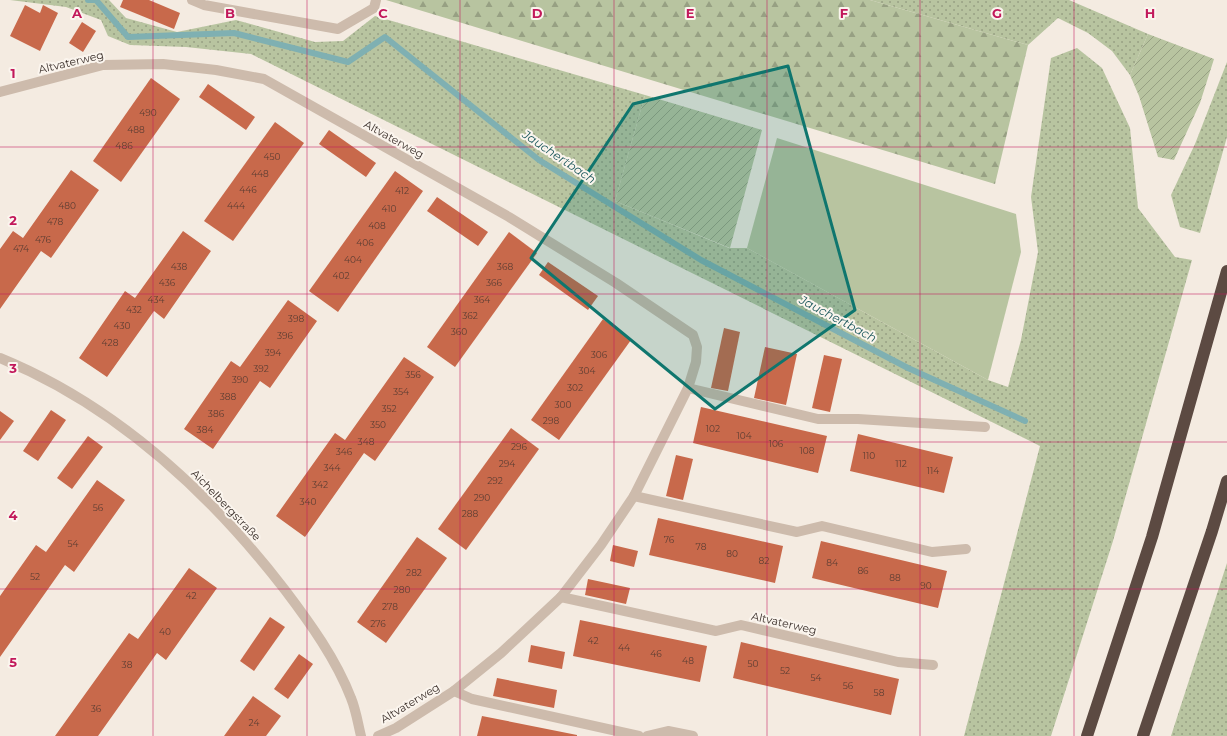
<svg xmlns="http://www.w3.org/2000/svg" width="1227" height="736" viewBox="0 0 1227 736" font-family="Montserrat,sans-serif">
  <defs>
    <pattern id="grass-dots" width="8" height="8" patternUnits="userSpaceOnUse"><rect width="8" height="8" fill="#b8c4a0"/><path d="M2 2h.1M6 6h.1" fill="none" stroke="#97a083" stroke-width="1.8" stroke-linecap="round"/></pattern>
    <pattern id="forest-firs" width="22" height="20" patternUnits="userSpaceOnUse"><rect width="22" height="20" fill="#b8c4a0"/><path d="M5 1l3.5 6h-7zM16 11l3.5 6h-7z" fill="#97a083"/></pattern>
    <pattern id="garden-furrows" width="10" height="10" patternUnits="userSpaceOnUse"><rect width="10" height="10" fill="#b8c4a0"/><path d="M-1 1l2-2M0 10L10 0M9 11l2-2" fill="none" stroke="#97a083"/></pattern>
  </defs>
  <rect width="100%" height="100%" fill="#f4ebe1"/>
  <g fill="url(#grass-dots)">
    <path d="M10 0H109L126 18 177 32 236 20 315 42 343 41 375 16 645 95 615 201 729 248H747L988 380 1008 387 1021 340 1038 252 1031 197 1051 58 1077 48 1102 68 1130 128 1138 208 1175 257 1192 260 1113 541 1051 736H964L1040 446 251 54 186 47 130 45 108 36 101 20 66 7Z"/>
    <path d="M870 0H1069L1148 34 1130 75 1112 51 1088 33 1058 18 1028 45Z"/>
    <path d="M1227 62V137L1200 233 1180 227 1171 195 1195 144Z"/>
    <path d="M1227 563V736H1171Z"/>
  </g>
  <path fill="url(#forest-firs)" d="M386 0H870L1028 45 995 184Z"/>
  <g fill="url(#garden-furrows)">
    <path d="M1148 34 1214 59 1200 103 1174 160 1158 157 1139 96 1130 75Z"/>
    <path d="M645 95 762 130 730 248 615 201Z"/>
  </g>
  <path fill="#b8c4a0" d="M777 138 1016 214 1021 252 988 380 747 248Z"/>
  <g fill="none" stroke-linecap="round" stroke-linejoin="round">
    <path stroke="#7fb0b2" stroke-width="6" d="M88 0H96L128 37 234 33 348 62 385 37 539 160 701 260 908 368 1025 421"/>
  </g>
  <g fill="#c8694b">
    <path d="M123 0H149L180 13 174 29 120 7Z"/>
    <path d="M25 5 40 13 43 5 58 13 40 51 10 36Z"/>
    <path d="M82 22 96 31 83 52 69 43Z"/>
    <path d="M151 78 180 99 121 182 93 161Z"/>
    <path d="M208 84 255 117 246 130 199 97Z"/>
    <path d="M275 122 304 143 233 241 204 221Z"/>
    <path d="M329 130 376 163 366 177 319 144Z"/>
    <path d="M71 170 99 190 51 258 41 251 0 309V249L13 231 23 238Z"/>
    <path d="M395 171 423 191 338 312 309 291Z"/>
    <path d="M437 197 488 232 478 246 427 211Z"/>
    <path d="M183 231 211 251 164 319 154 311 107 377 79 358 125 291 135 298Z"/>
    <path d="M509 232 537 253 455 367 427 347Z"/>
    <path d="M548 262 598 296 588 310 539 275Z"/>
    <path d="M288 300 317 321 270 388 260 381 213 449 184 429 231 361 240 367Z"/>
    <path d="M603 319 631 340 559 440 531 420Z"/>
    <path d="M724 328 740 332 728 391 711 388Z"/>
    <path d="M765 347 797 354 786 405 754 398Z"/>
    <path d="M824 355 842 359 830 412 812 408Z"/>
    <path d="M404 357 434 377 375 461 364 453 305 537 276 516 335 433 345 440Z"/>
    <path d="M701 407 827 436 818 473 693 443Z"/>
    <path d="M51 410 66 420 38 461 23 451Z"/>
    <path d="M0 411 14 421 0 440Z"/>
    <path d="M511 428 539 449 466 550 438 529Z"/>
    <path d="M858 434 953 457 944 493 850 471Z"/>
    <path d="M88 436 103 447 72 489 57 478Z"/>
    <path d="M676 455 693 459 683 500 666 496Z"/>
    <path d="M97 480 125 500 74 572 65 565 0 657V596L36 545 46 552Z"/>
    <path d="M658 518 783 546 775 583 649 555Z"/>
    <path d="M417 537 447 558 386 643 357 622Z"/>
    <path d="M821 541 947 571 938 608 812 578Z"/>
    <path d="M613 545 638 551 634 567 610 561Z"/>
    <path d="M189 568 217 588 166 660 157 653 98 736H55L129 633 138 639Z"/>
    <path d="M588 579 630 588 626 604 585 595Z"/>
    <path d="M270 617 285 627 254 671 240 661Z"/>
    <path d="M580 620 707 646 700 682 573 656Z"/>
    <path d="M741 642 899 679 891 715 733 678Z"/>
    <path d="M531 645 565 652 562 669 528 662Z"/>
    <path d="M299 654 313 664 288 699 274 689Z"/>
    <path d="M497 678 557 690 554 708 493 696Z"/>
    <path d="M253 696 281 716 266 736H224Z"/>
    <path d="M482 716 577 735V736H477Z"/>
  </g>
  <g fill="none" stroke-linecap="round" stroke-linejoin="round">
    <g stroke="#cdbbac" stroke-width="10">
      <path d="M192 0 204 5 338 29 374 8 376 0"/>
      <path d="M0 92 103 65 163 64 216 70 264 79 509 217 616 283 693 335 697 347 696 362 688 388 634 496 601 545 561 597 501 653 454 691 396 728 378 736"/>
      <path d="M0 358C115 405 210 493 285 590 310 623 336 659 351 698 356 710 358 724 361 736"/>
      <path d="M688 388 818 419H858L985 427"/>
      <path d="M634 496 797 532 822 526 932 552 966 549"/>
      <path d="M561 597 716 631 741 625 898 662 933 665"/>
      <path d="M454 691 472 699 639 736"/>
      <path d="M647 736 668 731 693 736"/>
    </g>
    <g stroke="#5c4a42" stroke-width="12">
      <path d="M1087 736 1152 537 1227 271"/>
      <path d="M1143 736 1212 531 1227 481"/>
    </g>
  </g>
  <path fill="#0f766e" fill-opacity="0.2" stroke="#0f766e" stroke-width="3" stroke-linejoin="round" d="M788 66 855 310 715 409 531 258 633 104Z"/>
  <path fill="none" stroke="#c2185b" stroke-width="1" stroke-opacity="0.55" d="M153 0V736M307 0V736M460 0V736M614 0V736M767 0V736M920 0V736M1074 0V736M0 147H1227M0 294H1227M0 442H1227M0 589H1227"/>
  <g text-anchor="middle" stroke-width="4" stroke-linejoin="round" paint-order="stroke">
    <g font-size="9" fill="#5e3e33">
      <text x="148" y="116">490</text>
      <text x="136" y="133">488</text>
      <text x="124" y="149">486</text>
      <text x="272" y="160">450</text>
      <text x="260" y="177">448</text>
      <text x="248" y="193">446</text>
      <text x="402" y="194">412</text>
      <text x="67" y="209">480</text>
      <text x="236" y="209">444</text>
      <text x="389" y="212">410</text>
      <text x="55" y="225">478</text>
      <text x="377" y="229">408</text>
      <text x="43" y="243">476</text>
      <text x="365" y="246">406</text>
      <text x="21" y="252">474</text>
      <text x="353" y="263">404</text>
      <text x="179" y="270">438</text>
      <text x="505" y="270">368</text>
      <text x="341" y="279">402</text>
      <text x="167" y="286">436</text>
      <text x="494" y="286">366</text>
      <text x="156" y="303">434</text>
      <text x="482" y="303">364</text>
      <text x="134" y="313">432</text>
      <text x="470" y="319">362</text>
      <text x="296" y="322">398</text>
      <text x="122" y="329">430</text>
      <text x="459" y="335">360</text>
      <text x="285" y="339">396</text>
      <text x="110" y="346">428</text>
      <text x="273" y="356">394</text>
      <text x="599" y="358">306</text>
      <text x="261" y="372">392</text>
      <text x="587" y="374">304</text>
      <text x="413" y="378">356</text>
      <text x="240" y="383">390</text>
      <text x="575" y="391">302</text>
      <text x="401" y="395">354</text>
      <text x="228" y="400">388</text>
      <text x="563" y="408">300</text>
      <text x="389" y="412">352</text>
      <text x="216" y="417">386</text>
      <text x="551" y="424">298</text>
      <text x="378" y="428">350</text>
      <text x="713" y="432">102</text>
      <text x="205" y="433">384</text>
      <text x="744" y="439">104</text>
      <text x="366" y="445">348</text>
      <text x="776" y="447">106</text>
      <text x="519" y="450">296</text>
      <text x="807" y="454">108</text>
      <text x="344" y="455">346</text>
      <text x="869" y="459">110</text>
      <text x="507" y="467">294</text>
      <text x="901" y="467">112</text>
      <text x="332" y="471">344</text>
      <text x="933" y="474">114</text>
      <text x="495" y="484">292</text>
      <text x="320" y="488">342</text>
      <text x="482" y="501">290</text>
      <text x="308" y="505">340</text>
      <text x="98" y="511">56</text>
      <text x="470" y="517">288</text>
      <text x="669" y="543">76</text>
      <text x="73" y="547">54</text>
      <text x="701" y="550">78</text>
      <text x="732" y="557">80</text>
      <text x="764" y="564">82</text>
      <text x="832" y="566">84</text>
      <text x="863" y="574">86</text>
      <text x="414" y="576">282</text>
      <text x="35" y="580">52</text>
      <text x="895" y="581">88</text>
      <text x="926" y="589">90</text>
      <text x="402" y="593">280</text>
      <text x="191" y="599">42</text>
      <text x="390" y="610">278</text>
      <text x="378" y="627">276</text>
      <text x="165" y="635">40</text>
      <text x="593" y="644">42</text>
      <text x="624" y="651">44</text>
      <text x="656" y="657">46</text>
      <text x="688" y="664">48</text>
      <text x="753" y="667">50</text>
      <text x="127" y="668">38</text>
      <text x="785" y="674">52</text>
      <text x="816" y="681">54</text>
      <text x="848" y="689">56</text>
      <text x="879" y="696">58</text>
      <text x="96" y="712">36</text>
      <text x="254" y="726">24</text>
    </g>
    <g font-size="11" fill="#3b302b" stroke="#fbf5ee">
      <text transform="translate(71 62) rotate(-13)" y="4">Altvaterweg</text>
      <text transform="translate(394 139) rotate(29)" y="4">Altvaterweg</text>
      <text transform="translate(226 505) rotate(46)" y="4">Aichelbergstraße</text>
      <text transform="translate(784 623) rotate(13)" y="4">Altvaterweg</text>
      <text transform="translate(410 703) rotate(-31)" y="4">Altvaterweg</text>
    </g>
    <g font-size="12" font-style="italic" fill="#1f5a5e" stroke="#fbf5ee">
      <text transform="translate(559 157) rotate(34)" y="4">Jauchertbach</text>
      <text transform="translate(838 319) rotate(28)" y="4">Jauchertbach</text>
    </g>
  </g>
  <g font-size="13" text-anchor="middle" font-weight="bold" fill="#c2185b" stroke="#fbf5ee" stroke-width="4" stroke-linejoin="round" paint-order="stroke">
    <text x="77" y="18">A</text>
    <text x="230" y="18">B</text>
    <text x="383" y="18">C</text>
    <text x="537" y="18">D</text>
    <text x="690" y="18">E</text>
    <text x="844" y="18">F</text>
    <text x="997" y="18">G</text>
    <text x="1150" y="18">H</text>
    <text x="13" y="78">1</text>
    <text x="13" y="225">2</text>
    <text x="13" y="373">3</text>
    <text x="13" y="520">4</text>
    <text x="13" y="667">5</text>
  </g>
</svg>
